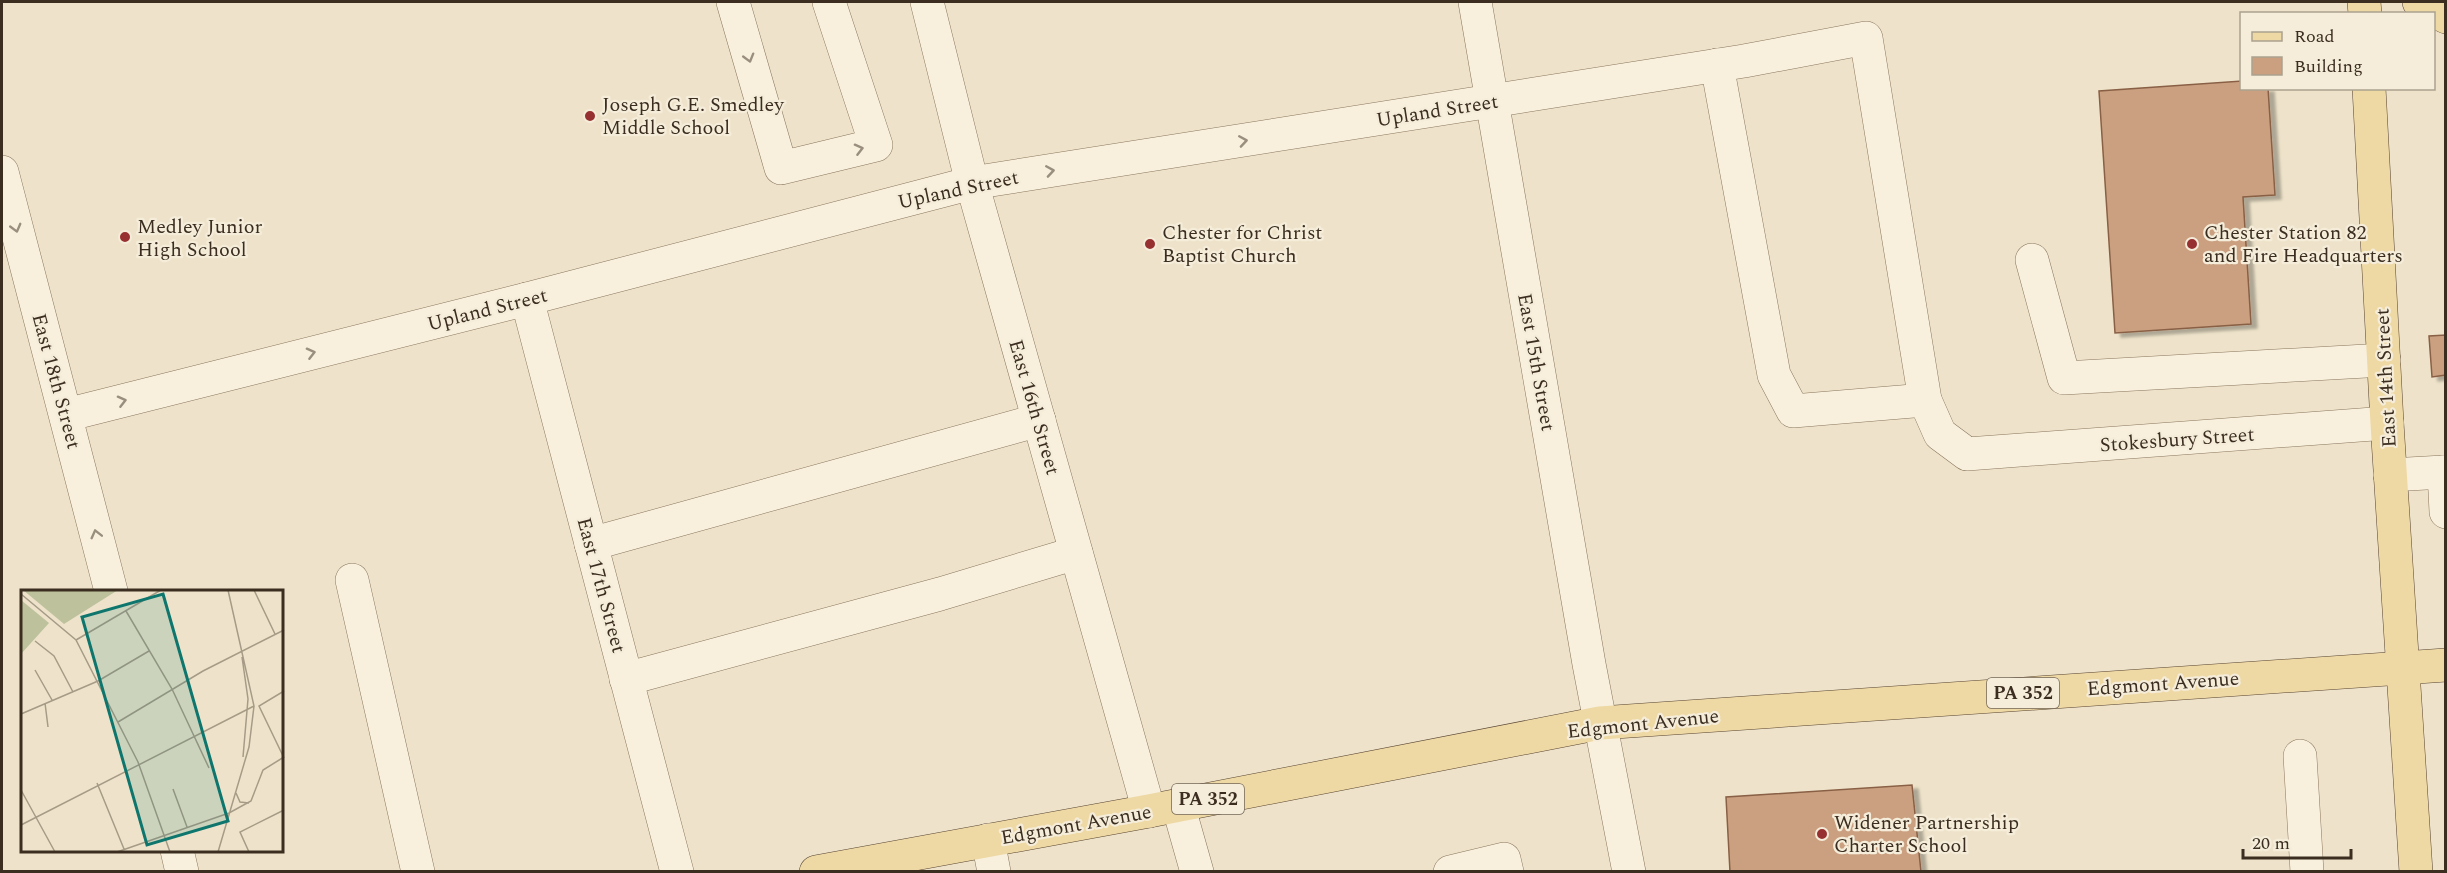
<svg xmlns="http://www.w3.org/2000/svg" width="2447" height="873" viewBox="0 0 2447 873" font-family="Spectral,serif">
  <defs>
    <filter id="shadow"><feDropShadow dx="6" dy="4" stdDeviation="1.5" flood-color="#0004"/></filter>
  </defs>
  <rect width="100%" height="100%" fill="#eee3ca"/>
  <g fill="#caa081" stroke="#896045" stroke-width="1.5" filter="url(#shadow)">
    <path d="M2242 81V88H2268L2275 195 2243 197 2251 324 2115 333 2099 91Z"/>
    <path d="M2446 335V375L2432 377 2429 336Z"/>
    <path d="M1912 785 1921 872H1730L1726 797Z"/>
  </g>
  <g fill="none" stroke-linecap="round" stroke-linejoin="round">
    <g stroke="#8a765e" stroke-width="34">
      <g id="minor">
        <path d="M733 2 781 168 876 145 829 2"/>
        <path d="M927 2 972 183 1149 811"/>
        <path d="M1475 2 1589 664 1629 872"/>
        <path d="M1717 65 1774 375 1793 411 1925 400"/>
        <path d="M2 172 111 591"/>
        <path d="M2032 260 2064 378 2384 360"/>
        <path d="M527 299 677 872"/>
        <path d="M66 415 527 299 972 183 1744 61 1866 38 1925 400 1940 434 1967 454 2387 423"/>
        <path d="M2446 472H2444L2446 512"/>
        <path d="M2390 475 2444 472"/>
        <path d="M591 544 1039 420"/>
        <path d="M352 580 418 872"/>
        <path d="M626 679 940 594 1076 553"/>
        <path d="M2300 756 2307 872"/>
        <path d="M1178 805 1197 872"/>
        <path d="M988 840 994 872"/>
        <path d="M177 850 182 872"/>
        <path d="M1450 872 1504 859 1507 872"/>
      </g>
    </g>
    <g stroke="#584432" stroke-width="34">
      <g id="major">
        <path d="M2364 2 2365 14"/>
        <path d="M2419 2 2446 17"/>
        <path d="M2369 88 2387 423 2416 872"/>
        <path d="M816 872 1149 811 1600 723 2446 665"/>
      </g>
    </g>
    <use href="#minor" stroke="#f8f0dd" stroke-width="33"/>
    <use href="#major" stroke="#eed8a4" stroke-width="33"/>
  </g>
  <defs><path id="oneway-chevron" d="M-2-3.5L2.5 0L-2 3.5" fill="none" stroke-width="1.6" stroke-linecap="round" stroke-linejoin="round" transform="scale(1.5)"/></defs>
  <g stroke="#9a8f7f">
    <use href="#oneway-chevron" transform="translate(749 58) rotate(74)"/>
    <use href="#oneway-chevron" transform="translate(1243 141) rotate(-9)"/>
    <use href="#oneway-chevron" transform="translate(859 149) rotate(-14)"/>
    <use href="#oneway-chevron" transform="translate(1050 171) rotate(-9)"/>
    <use href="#oneway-chevron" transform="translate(16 228) rotate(75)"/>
    <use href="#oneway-chevron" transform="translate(311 353) rotate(-14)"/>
    <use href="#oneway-chevron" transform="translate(122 401) rotate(-14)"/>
    <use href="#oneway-chevron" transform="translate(96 534) rotate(-104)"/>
  </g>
  <g fill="#973030" stroke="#f5edd9" stroke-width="2">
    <circle cx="590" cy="116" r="6"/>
    <circle cx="125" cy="237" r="6"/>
    <circle cx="1150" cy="244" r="6"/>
    <circle cx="2192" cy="244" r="6"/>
    <circle cx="1822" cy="834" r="6"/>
  </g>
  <g text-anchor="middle" stroke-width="4.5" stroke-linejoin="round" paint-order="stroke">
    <g fill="#f5edd9" stroke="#736758" stroke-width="1.5">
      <rect x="1987" y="678" width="72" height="30" rx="4.5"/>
      <rect x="1172" y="784" width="72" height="30" rx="4.5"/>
    </g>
    <g font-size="18" font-weight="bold" fill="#3b2e21">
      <text x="2023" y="699">PA 352</text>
      <text x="1208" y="805">PA 352</text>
    </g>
    <g font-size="20" fill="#3b2e21" stroke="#f5edd9" text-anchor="start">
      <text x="602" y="111">Joseph G.E. Smedley<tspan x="602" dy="23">Middle School</tspan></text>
      <text x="137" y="233">Medley Junior<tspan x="137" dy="23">High School</tspan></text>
      <text x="1162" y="239">Chester for Christ<tspan x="1162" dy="23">Baptist Church</tspan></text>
      <text x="2204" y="239">Chester Station 82<tspan x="2204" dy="23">and Fire Headquarters</tspan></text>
      <text x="1834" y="829">Widener Partnership<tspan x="1834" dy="23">Charter School</tspan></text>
    </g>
    <g font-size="20" fill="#3b2e21" stroke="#f5edd9">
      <text transform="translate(1437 110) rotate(-9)" y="7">Upland Street</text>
      <text transform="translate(958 189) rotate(-12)" y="7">Upland Street</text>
      <text transform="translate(487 309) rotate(-14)" y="7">Upland Street</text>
      <text transform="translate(1537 362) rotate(80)" y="7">East 15th Street</text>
      <text transform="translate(2385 378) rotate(-93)" y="7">East 14th Street</text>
      <text transform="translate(57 381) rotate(75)" y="7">East 18th Street</text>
      <text transform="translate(1035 407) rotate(74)" y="7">East 16th Street</text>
      <text transform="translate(2177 439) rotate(-4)" y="7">Stokesbury Street</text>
      <text transform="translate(602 585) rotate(75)" y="7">East 17th Street</text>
      <text transform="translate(2163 683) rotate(-4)" y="7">Edgmont Avenue</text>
      <text transform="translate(1643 723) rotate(-6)" y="7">Edgmont Avenue</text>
      <text transform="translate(1076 824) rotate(-10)" y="7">Edgmont Avenue</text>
    </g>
  </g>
  <g transform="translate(21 590)">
    <rect width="262" height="262" fill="#eee3ca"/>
    <path d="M2 0H97L43 34ZM0 10 28 33 0 64Z" fill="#bdc29c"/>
    <path fill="none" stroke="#a69b86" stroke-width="1.5" d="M233 0 254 44M0 4 55 50 117 172 149 262M105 21 151 99 188 178M55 50 140 0M14 51 33 66 52 102M221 67 227 109 222 167M14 80 31 110M263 101 238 116 263 168M24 113 27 137M0 124 77 91 128 61M97 132 182 81 263 40M76 193 103 259M152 199 166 237M0 200 34 262M215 203 219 212 228 213M208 223 230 211 242 180 263 167M0 235 233 116M96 262 208 223M197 262 228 157 233 116 207 0M228 262 219 242 263 220"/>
    <path fill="#0f766e" fill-opacity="0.15" stroke="#0f766e" stroke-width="3" d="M142 4 207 231 126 255 61 27Z"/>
    <rect width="262" height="262" fill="none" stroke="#3b2e21" stroke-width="3"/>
  </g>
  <rect width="2447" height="873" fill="none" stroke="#3b2e21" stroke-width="6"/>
  <rect x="2240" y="12" width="195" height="78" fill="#f5edd9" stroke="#aba18f" stroke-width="1.5"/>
  <rect x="2252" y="32" width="30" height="9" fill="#eed8a4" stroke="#aba18f" stroke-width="1.5"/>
  <text x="2294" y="42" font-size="18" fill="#3b2e21">Road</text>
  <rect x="2252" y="57" width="30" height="18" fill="#caa081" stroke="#aba18f" stroke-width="1.5"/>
  <text x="2294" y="72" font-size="18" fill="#3b2e21">Building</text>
  <path d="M2243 849v9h108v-9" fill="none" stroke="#3b2e21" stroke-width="3"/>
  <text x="2252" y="849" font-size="18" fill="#3b2e21" stroke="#f5edd9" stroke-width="4.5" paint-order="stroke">20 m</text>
</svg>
